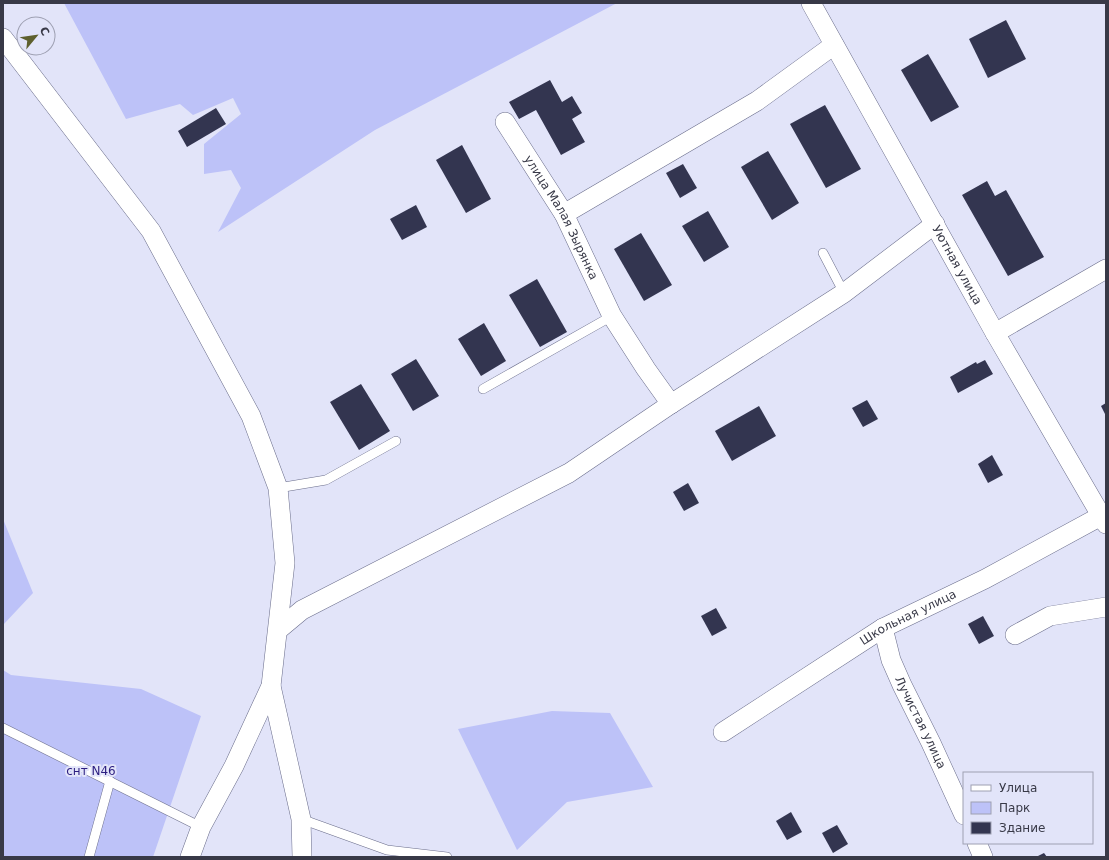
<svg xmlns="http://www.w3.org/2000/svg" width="1109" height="860" viewBox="0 0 1109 860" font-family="'DejaVu Sans',sans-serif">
  <rect width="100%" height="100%" fill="#e2e4f9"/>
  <g fill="#bdc2f8">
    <path d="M64 3H617L375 130 218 232 241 188 231 170 204 174V144L241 114 233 98 193 115 180 104 126 119Z"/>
    <path d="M3 519 33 593 3 625Z"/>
    <path d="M3 670 11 675 141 689 201 716 153 857H3Z"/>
    <path d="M552 711 610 713 653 787 567 802 517 850 458 729Z"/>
  </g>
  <g fill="#333550">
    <path d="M1006 20 1026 59 988 78 969 39Z"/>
    <path d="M928 54 959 107 931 122 901 70Z"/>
    <path d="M550 80 562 102 572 96 582 113 572 119 585 142 561 155 536 110 519 119 509 102Z"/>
    <path d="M825 105 861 169 826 188 790 124Z"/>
    <path d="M216 108 226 124 187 147 178 131Z"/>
    <path d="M462 145 491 199 466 213 436 160Z"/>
    <path d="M768 151 799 203 772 220 741 167Z"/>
    <path d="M683 164 697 188 680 198 666 173Z"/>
    <path d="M987 181 995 196 1006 190 1044 257 1008 276 962 195Z"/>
    <path d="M416 205 427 227 402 240 390 219Z"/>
    <path d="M708 211 729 247 704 262 682 226Z"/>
    <path d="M641 233 672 285 644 301 614 249Z"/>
    <path d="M537 279 567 332 540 347 509 295Z"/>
    <path d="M484 323 506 361 481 376 458 339Z"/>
    <path d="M416 359 439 396 413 411 391 374Z"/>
    <path d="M985 360 993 374 958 393 950 377 976 362 977 364Z"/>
    <path d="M361 384 390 431 359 450 330 402Z"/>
    <path d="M867 400 878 419 863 427 852 408Z"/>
    <path d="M1106 403V416L1101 406Z"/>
    <path d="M759 406 776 436 732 461 715 431Z"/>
    <path d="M992 455 1003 475 988 483 978 464Z"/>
    <path d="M688 483 699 503 684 511 673 492Z"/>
    <path d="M716 608 727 628 712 636 701 616Z"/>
    <path d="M983 616 994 636 979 644 968 624Z"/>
    <path d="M791 812 802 832 787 840 776 821Z"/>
    <path d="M837 825 848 844 833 853 822 833Z"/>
    <path d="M1044 853 1047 857H1036Z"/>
  </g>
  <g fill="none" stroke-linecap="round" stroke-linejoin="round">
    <g stroke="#6a6d8b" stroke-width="10">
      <g id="service">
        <path d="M823 253 844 293"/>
        <path d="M483 389 612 316"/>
        <path d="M278 488 326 480 396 441"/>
        <path d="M3 728 201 827"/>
        <path d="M301 819 387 850 447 857"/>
        <path d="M89 857 110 781"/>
      </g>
    </g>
    <g stroke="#6a6d8b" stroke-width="20">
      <g id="minor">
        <path id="s1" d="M811 3 995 333 1106 524"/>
        <path d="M3 38 151 231 251 416 278 488 285 563 271 686 234 766 201 827 190 857"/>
        <path id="s2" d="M505 122 564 214 612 316 646 369 671 404"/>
        <path d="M564 214 757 101 834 45"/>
        <path d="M995 333 1106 269"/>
        <path id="s3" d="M883 628 891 660 902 685 931 743 964 815"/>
        <path d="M278 630 302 610 569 473 671 404 844 293 935 224"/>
        <path d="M1015 635 1050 616 1106 607"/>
        <path d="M271 686 301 819 302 857"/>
        <path id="s4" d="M723 732 883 628 985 579 1101 516"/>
        <path d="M977 843 983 857"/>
      </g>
    </g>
    <use href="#service" stroke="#fff" stroke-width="9"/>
    <use href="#minor" stroke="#fff" stroke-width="19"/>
  </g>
  <g text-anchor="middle" stroke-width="4" stroke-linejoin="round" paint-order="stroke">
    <g font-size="12" fill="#383947" stroke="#e2e4f9">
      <text dy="4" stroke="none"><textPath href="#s2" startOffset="111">улица Малая Зырянка</textPath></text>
      <text dy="4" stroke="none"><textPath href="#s1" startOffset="300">Уютная улица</textPath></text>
      <text dy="4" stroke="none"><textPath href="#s4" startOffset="218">Школьная улица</textPath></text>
      <text dy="4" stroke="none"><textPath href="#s3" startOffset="102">Лучистая улица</textPath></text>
    </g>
    <g font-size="12" fill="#2c1e80" stroke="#e2e4f9">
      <text x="91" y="775">снт N46</text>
    </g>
  </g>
  <rect width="1109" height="860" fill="none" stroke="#383947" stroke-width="8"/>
  <rect x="963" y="772" width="130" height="72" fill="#e2e4f9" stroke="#9ea0b2"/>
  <rect x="971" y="785" width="20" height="6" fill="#ffffff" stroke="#9ea0b2"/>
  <text x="999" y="792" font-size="12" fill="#383947">Улица</text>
  <rect x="971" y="802" width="20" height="12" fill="#bdc2f8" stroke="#9ea0b2"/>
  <text x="999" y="812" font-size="12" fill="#383947">Парк</text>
  <rect x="971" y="822" width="20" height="12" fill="#333550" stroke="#9ea0b2"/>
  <text x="999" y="832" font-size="12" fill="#383947">Здание</text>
  <g transform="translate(36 36) rotate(61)"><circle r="19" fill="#e2e4f9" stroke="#9ea0b2"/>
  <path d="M0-3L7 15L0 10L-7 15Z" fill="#5e602e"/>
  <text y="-6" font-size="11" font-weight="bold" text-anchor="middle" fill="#383947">С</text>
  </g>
</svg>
